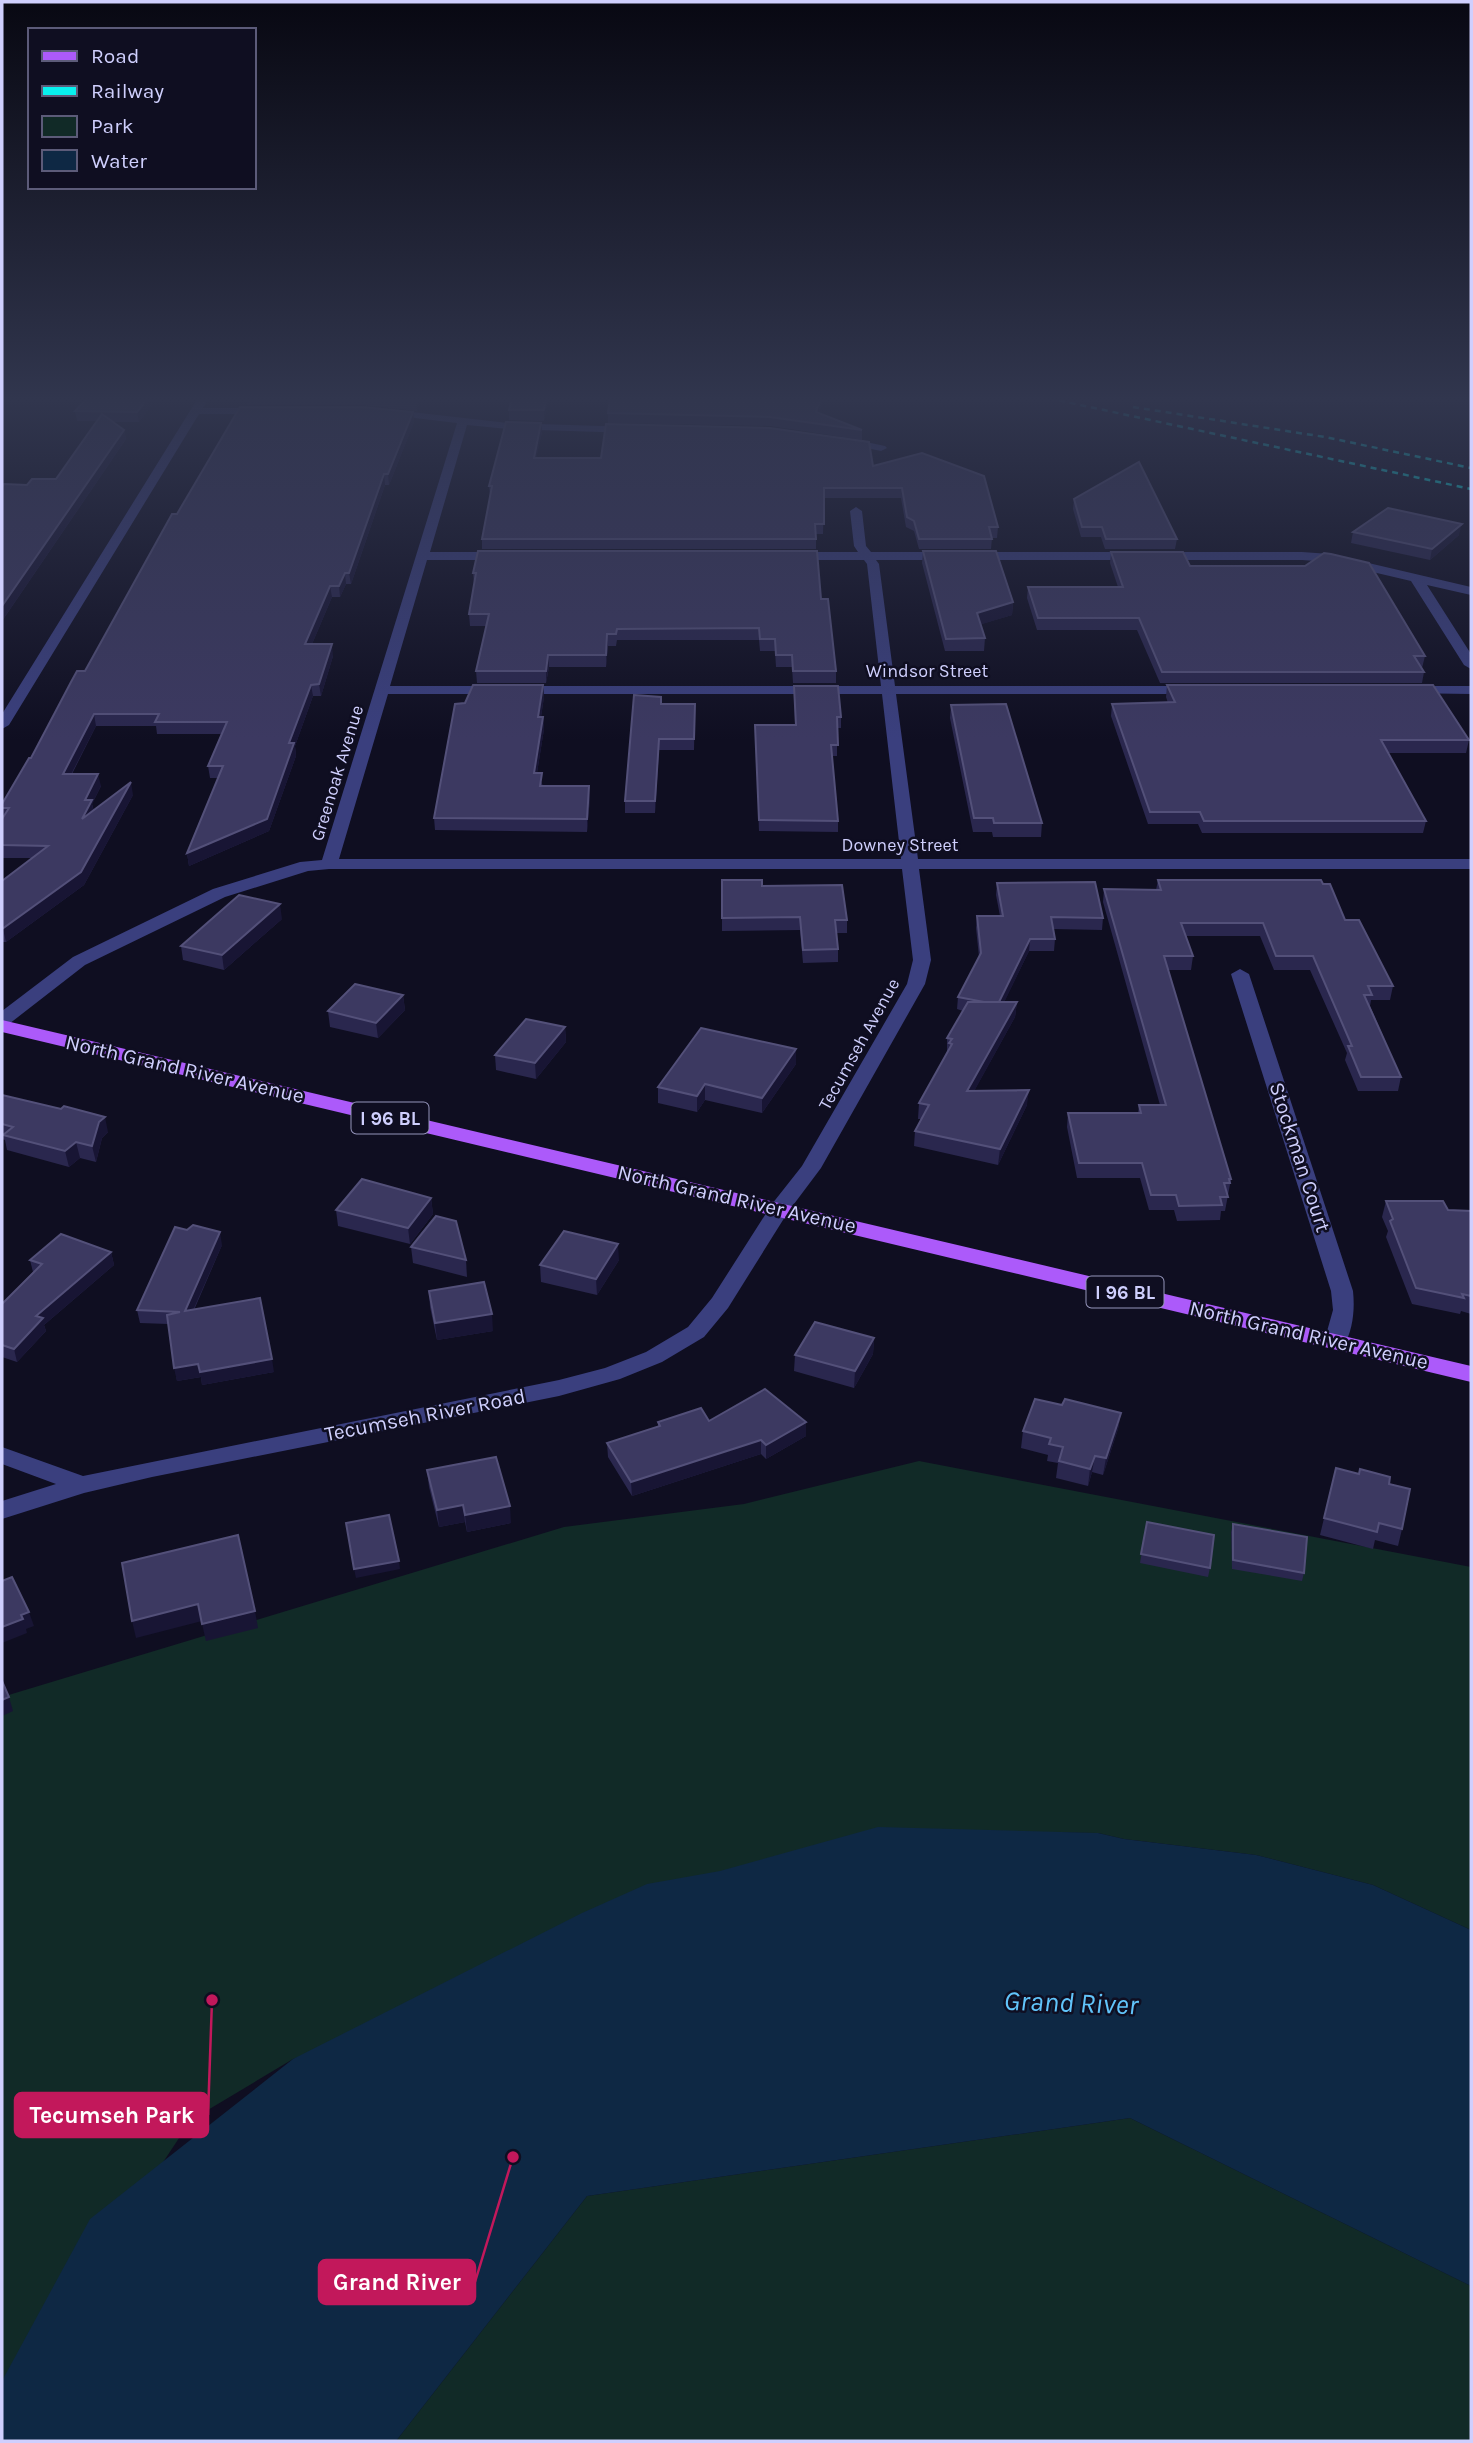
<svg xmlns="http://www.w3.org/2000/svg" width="1473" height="2443" viewBox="0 0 1473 2443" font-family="Karla,sans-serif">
  <rect width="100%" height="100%" fill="#0f0e21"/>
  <g fill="#112a27">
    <path d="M919 1461 1471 1567V1930L1373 1885 1256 1855 1124 1839 1098 1833 1007 1832 293 2059 191 2120 2 2405V1697L564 1527 744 1504Z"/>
    <path d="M1130 2118 1471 2286V2441H396L587 2196Z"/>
  </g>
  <path fill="#0e2844" d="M878 1827 1098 1833 1124 1839 1256 1855 1373 1885 1471 1930V2286L1130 2118 587 2196 396 2441H2V2381L90 2219 293 2059 582 1913 647 1884 720 1871Z"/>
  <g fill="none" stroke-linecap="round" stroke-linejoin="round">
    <g fill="#3a3f7e" fill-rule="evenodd">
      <path d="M198 398 208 399 203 408H265L270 411 265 414H199L9 725 2 729V714Z"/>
      <path d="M385 409 508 423 632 427 638 430 632 433 508 429 467 425 430 552H504L510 556 504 560H427L390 686H881L867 564 864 560H791L785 556 791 552H858L854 546 850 511 856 507 862 511 866 546 871 552H1302L1330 554 1471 587V595L1427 585 1471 654V669L1464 665 1411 581 1330 562 1302 560H876L879 564 895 686H1193L1200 690 1193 694H896L918 859H1471V869H919L931 960 925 984 821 1168 788 1212 728 1308 704 1337 662 1362 620 1379 559 1396 152 1477 84 1493 2 1519V1501L56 1484 2 1464V1447L83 1476 559 1380 605 1368 646 1352 688 1327 712 1298 772 1204 802 1166 907 984 913 960 902 869H329L308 871 225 897 85 965 9 1024 2 1025V1011L73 957 213 889 300 862 322 860 457 423 381 414 380 412ZM388 694H882L901 859H339Z"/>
      <path d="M842 437 885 446 887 448 881 451 838 442 836 440Z"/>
      <path d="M1407 686H1471V694L1402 693 1400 690 1402 687Z"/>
      <path d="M1240 969 1249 974 1353 1291C1355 1310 1353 1331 1343 1347L1335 1349 1327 1347 1324 1342 1333 1310 1331 1291 1231 974Z"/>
    </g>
    <path fill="#ac5afa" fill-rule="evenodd" d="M2 1020 1471 1366V1382L2 1032Z"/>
    <g stroke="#08f0ee" stroke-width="2.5" stroke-dasharray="6 5" stroke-linecap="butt">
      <path d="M1048 398 1471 489"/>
      <path d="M1195 398H1243"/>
      <path d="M1133 407 1325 437 1471 468"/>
    </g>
  </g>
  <g fill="#2a274e">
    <path d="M157 398 139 422H113L124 430 126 439 2 621V487L27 485 56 479 97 421H77L75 411Z"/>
    <path d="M246 398H420L417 411 364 405H247Z"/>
    <path d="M512 398H549L544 421 509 420V410Z"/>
    <path d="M610 398H824L819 413 862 430V440L770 426 608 423V413Z"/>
    <path d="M413 412 414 422 389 485H385L351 584H346L340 597H332L312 644 333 656 321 696H313L295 746 296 756 269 831 189 866 187 853 218 778H210L208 766 221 734H157L156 726H96L72 774 101 786 92 804 94 811 133 795 84 885 6 942H2V881L32 858H2V804L85 671 177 514Z"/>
    <path d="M542 432 536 458 873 466 998 527 997 538H992L991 549H919L914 531 906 527 901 498H824L823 534H816V549H482V539L490 496 489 486Z"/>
    <path d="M1074 499 1177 539 1175 549H1105L1101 537H1081L1073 509Z"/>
    <path d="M1353 532 1459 535 1430 560 1351 543Z"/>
    <path d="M923 551 1013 602 1012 615 981 624 985 638 984 651H945L922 563Z"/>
    <path d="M1111 552 1190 566 1425 656 1422 668 1424 672 1422 683H1160L1137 630H1037L1027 598 1028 587H1118L1110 563Z"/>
    <path d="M473 573 821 599 836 671V683H793L792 667H776L775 651H760L759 640H617L616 646H608L606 667H549L546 683H477L476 671 486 626H470L469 614 474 584Z"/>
    <path d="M543 685 544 697 541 717H543L544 729 537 773 543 786 590 798 587 832 435 830 434 818 465 703Z"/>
    <path d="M1167 685 1469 740 1466 753H1388L1426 821 1423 833H1202L1198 824H1148L1111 716 1112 704 1168 703 1166 697Z"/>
    <path d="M794 686 841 717V728H837V756H832L838 821V832L759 831 755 725H795Z"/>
    <path d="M662 704H695L694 750H659L655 813H625V801Z"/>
    <path d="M951 705 1042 823 1041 837H993L992 832H973L950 718Z"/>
    <path d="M722 880 762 886 847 920V933H836L838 949V962L803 963 800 930 722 931Z"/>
    <path d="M1158 880 1323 884 1345 920 1393 986 1390 1000H1371L1370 1006 1401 1077 1398 1091H1358L1345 1060 1347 1053 1310 970H1274L1260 936H1186L1193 956 1191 970H1168L1231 1179 1225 1211H1221L1220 1220 1177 1221 1174 1210H1149L1140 1178H1077L1067 1127 1068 1113H1138L1139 1105H1160L1103 902 1104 889 1156 890Z"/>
    <path d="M997 883 1103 918 1102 930 1053 929 1055 939 1054 951H1029L1004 1002H1017L1015 1017 974 1091 1027 1105 998 1165 914 1146 915 1131 921 1119H918L919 1103 947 1053V1038L963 1011 957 1009 958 997 979 957 976 928 977 916H1000L996 895Z"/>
    <path d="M282 919 224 970 183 960 181 946Z"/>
    <path d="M403 995 405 1010 378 1038 330 1027 328 1011Z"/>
    <path d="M565 1027 566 1042 536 1079 496 1070 495 1055Z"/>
    <path d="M796 1049V1064L762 1113 705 1100 697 1112 658 1103V1087Z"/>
    <path d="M2 1095 108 1132 102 1138 96 1162 80 1158 69 1167 7 1150 5 1140 2 1139Z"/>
    <path d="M431 1198 433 1214 410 1244 338 1226 336 1210Z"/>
    <path d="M1386 1201 1448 1210 1471 1211V1314L1461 1311 1460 1314 1412 1304 1386 1237 1388 1231 1382 1217Z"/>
    <path d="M222 1245 194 1310 274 1372 202 1385 201 1377 177 1381 168 1324 140 1323 137 1310Z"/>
    <path d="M411 1247 466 1260 467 1277 413 1263Z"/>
    <path d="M111 1252 114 1265 44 1325 46 1331 17 1362 2 1357V1304L33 1272 30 1260Z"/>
    <path d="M619 1260 597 1295 541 1282 540 1265Z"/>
    <path d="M429 1291 493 1331 437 1340 430 1307Z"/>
    <path d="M874 1338 873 1354 854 1388 794 1371 795 1355Z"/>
    <path d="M1062 1405 1121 1413 1118 1429 1103 1475 1092 1472 1088 1486 1056 1478 1058 1463 1047 1461 1048 1455 1021 1448 1023 1431Z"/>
    <path d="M709 1421 806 1422V1436L766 1459 761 1454 632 1496 608 1457 607 1443 658 1427V1422Z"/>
    <path d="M1336 1468 1389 1484 1402 1529 1398 1546 1375 1540 1373 1549 1320 1535Z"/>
    <path d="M427 1470 511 1523 467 1532 465 1522 439 1527 429 1487Z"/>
    <path d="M1147 1522 1210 1568 1208 1577 1140 1563Z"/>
    <path d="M1233 1524 1304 1573 1302 1581 1232 1569 1231 1532Z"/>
  </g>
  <g fill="#181534">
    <path d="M148 398H157L139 422 137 412Z"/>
    <path d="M416 398H420L417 411 416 400Z"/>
    <path d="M546 398H549L544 421V410Z"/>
    <path d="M821 398H824L816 422V412Z"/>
    <path d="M413 412 414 422 389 485 388 474Z"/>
    <path d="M541 423 542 432 534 468V458Z"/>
    <path d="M124 430 126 439 2 621V606Z"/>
    <path d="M384 474 385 485 351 584 349 573Z"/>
    <path d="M1462 524 1459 535 1430 560 1432 549Z"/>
    <path d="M345 573 346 584 340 597 339 586Z"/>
    <path d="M330 586 332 597 307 656 305 644Z"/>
    <path d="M1013 602 1012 615 976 626 977 613Z"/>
    <path d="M607 634 608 646 606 667V655Z"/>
    <path d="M332 644 333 656 321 696 319 684Z"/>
    <path d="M548 655 549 667 546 683V671Z"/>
    <path d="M311 685 313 696 295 746 296 756 269 831 189 866 187 853 289 743Z"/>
    <path d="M543 685 544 697 539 729 538 717Z"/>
    <path d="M94 714 96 726 65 786 63 774Z"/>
    <path d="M543 717 544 729 535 785 534 773Z"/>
    <path d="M659 739V750L655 813V801Z"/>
    <path d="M98 774 101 786 92 804 94 813 82 819 85 800Z"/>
    <path d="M131 782 133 795 84 885 6 942 3 929Z"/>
    <path d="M589 786 590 798 587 832V819Z"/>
    <path d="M280 904 282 919 224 970 222 955Z"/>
    <path d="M1030 939 1029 951 997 1017 998 1004Z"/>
    <path d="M403 995 405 1010 378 1038 376 1023Z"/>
    <path d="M1017 1002 1015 1017 966 1106 967 1091Z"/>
    <path d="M565 1027 566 1042 536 1079 535 1063Z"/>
    <path d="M796 1049V1064L762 1113V1098Z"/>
    <path d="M705 1084V1100L697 1112V1096Z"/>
    <path d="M1029 1090 1027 1105 998 1165 1000 1149Z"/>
    <path d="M105 1117 108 1132 102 1138 96 1162 92 1146 99 1122Z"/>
    <path d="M76 1142 80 1158 69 1167 65 1151Z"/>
    <path d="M431 1198 433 1214 410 1244 408 1228Z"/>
    <path d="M220 1232 222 1245 187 1324 185 1311Z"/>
    <path d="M618 1244 619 1260 597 1295 596 1279Z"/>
    <path d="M111 1252 114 1265 44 1325 46 1331 17 1362 14 1349 36 1316Z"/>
    <path d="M492 1314 493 1331 437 1340 435 1323Z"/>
    <path d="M874 1338 873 1354 854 1388 855 1371Z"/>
    <path d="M272 1359 274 1372 202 1385 201 1377 177 1381 174 1368 198 1364Z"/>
    <path d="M1121 1413 1118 1429 1103 1475 1106 1458Z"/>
    <path d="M806 1422V1436L766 1459V1445Z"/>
    <path d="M761 1440V1454L632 1496 631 1482Z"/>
    <path d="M1095 1456 1092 1472 1088 1486 1090 1469Z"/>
    <path d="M463 1505 465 1522 439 1527 437 1510Z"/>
    <path d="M510 1506 511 1523 467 1532 465 1515Z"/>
    <path d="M399 1561 400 1569 356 1578 354 1569Z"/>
    <path d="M198 1604 202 1621 136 1638 132 1621Z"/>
    <path d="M255 1611 258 1628 206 1641 202 1624Z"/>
    <path d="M29 1612 34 1626 26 1629 27 1633 2 1643V1627L21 1615Z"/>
    <path d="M9 1697 13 1711 2 1716V1700Z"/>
  </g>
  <g fill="#3c3961" stroke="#535079" stroke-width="2">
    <path d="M87 398H148L137 412 75 411Z"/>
    <path d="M397 398H416V400Z"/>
    <path d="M512 398H546L544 410H509Z"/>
    <path d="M610 398H821L816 412 862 430 770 417 608 413Z"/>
    <path d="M240 407H363L413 412 388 474H384L349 573H345L339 586H330L305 644H332L319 684 311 685 289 743H294L267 819 187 853 223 766H208L227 722H155L159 714H94L63 774H98L85 800H92L82 819 131 782 81 872 2 929V881L48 846 2 845V819L9 808H2V804L29 758H31L71 682 77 671H85L172 514H177Z"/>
    <path d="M102 414 124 430 2 606V487L4 484 27 485 32 479H56Z"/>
    <path d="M506 422 541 423 534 458H601L606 424 770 428 869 442 873 466 922 453 984 476 998 527H989L992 539H919L914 521 907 517 902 488H824V524H815L816 539H482L492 486H489Z"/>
    <path d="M1139 462 1177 539H1106L1102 527H1082L1074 499Z"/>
    <path d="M1388 508 1462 524 1432 549 1353 532Z"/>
    <path d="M478 551H817L821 599H828L836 671H793L792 655H776L775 639H760L759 628 617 629 616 634H607L606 655H548L546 671H476L489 614H469L476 573H473Z"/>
    <path d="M923 551H996L1013 602 977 613 985 638 946 639Z"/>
    <path d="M1111 552H1183L1190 566H1305L1324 553 1331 554 1369 563 1425 656H1414L1424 672H1162L1139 618H1038L1028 587H1123Z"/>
    <path d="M473 685H543L538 717H543L534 773H542L540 786H589L587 819 434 818 455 704 465 703Z"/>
    <path d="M1167 685H1433L1469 740H1381L1426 821H1204L1200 812H1150L1112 704 1175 702Z"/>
    <path d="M794 686H838L841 717H837L838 745H831L838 821 759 820 755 725H796Z"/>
    <path d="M634 695 661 697V704H695L694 739H659L655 801H625Z"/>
    <path d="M1006 704 1042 823H994L993 818H974L951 705Z"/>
    <path d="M722 880H762V886L842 885 847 920H835L838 949 803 950 800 917 722 918Z"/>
    <path d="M1158 880H1321L1323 884H1330L1345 920H1359L1393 986H1368L1372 995H1364L1401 1077H1361L1348 1046H1352L1313 956H1276L1263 923H1181L1193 956H1164L1231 1179H1229L1230 1183H1224L1228 1197H1220L1222 1205 1179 1206 1176 1195H1151L1142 1163H1079L1068 1113H1141L1139 1105H1166L1104 889 1161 890Z"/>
    <path d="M1095 882 1103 918 1051 917 1055 939H1030L999 1002H984L958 997 981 953 977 916H1003L997 883Z"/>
    <path d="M239 895 280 904 222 955 181 946Z"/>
    <path d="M355 984 403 995 376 1023 328 1011Z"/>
    <path d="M968 1002H1017L967 1091 1029 1090 1000 1149 915 1131 929 1105 919 1103 952 1044 949 1043 952 1039 947 1038Z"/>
    <path d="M526 1019 565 1027 535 1063 495 1055Z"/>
    <path d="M701 1028 796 1049 762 1098 705 1084 697 1096 658 1087Z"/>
    <path d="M2 1095 61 1109 64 1106 105 1117 99 1122 92 1146 76 1142 65 1151 3 1135 13 1127 2 1124Z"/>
    <path d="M362 1179 431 1198 408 1228 336 1210Z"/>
    <path d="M1386 1201H1443L1448 1210 1471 1211V1296L1462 1294 1464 1298 1416 1288 1390 1221 1393 1219Z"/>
    <path d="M436 1216 456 1221 466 1260 411 1247Z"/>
    <path d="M193 1225 220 1232 185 1311 260 1298 272 1359 200 1372 198 1364 174 1368 167 1315 180 1312 137 1310 175 1227 187 1230Z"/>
    <path d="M564 1231 618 1244 596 1279 540 1265Z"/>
    <path d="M61 1234 111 1252 36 1316 43 1318 14 1349 2 1345V1304L42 1264 30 1260Z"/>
    <path d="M484 1282 492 1314 435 1323 429 1291Z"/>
    <path d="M815 1322 874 1338 855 1371 795 1355Z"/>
    <path d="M765 1389 806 1422 766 1445 761 1440 631 1482 607 1443 660 1426 658 1422 701 1408 709 1421Z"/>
    <path d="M1035 1399 1062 1405 1065 1399 1121 1413 1106 1458 1095 1456 1090 1469 1059 1461 1063 1447 1049 1444 1051 1438 1023 1431Z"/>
    <path d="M496 1457 510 1506 465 1515 463 1505 437 1510 427 1470Z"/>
    <path d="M1336 1468 1359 1474 1360 1469 1390 1477 1389 1484 1410 1489 1402 1529 1379 1523 1377 1532 1324 1518Z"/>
    <path d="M389 1515 399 1561 354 1569 346 1523Z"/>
    <path d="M1147 1522 1214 1535 1210 1568 1141 1554Z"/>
    <path d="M1233 1524 1307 1537 1304 1573 1233 1560Z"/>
    <path d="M238 1535 255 1611 202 1624 198 1604 132 1621 122 1563Z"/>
    <path d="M12 1577 29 1612 21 1615 23 1619 2 1627V1581Z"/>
    <path d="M2 1681 9 1697 2 1700Z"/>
  </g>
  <linearGradient id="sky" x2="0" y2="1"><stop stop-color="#080812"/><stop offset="0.54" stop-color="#31364e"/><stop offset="1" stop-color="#31364e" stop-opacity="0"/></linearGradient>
  <rect width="1473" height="740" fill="url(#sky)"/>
  <g text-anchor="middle" stroke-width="5" stroke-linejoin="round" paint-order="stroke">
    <g font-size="18" fill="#cfcffd" stroke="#0f0e21">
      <text x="927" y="677">Windsor Street</text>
      <text transform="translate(337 773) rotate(-73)" y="6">Greenoak Avenue</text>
      <text x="900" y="851">Downey Street</text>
      <text transform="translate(859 1044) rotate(-61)" y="6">Tecumseh Avenue</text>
    </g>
    <g fill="#0f0e21" stroke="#9595bb" stroke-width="2">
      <rect x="351.5" y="1102.5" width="77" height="31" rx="5"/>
      <rect x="1086.5" y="1276.5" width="77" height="31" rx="5"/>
    </g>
    <g font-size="19" font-weight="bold" fill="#cfcffd">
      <text x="390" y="1125">I 96 BL</text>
      <text x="1125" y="1299">I 96 BL</text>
    </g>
    <g font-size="21" fill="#cfcffd" stroke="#0f0e21">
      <text transform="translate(185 1069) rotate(13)" y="7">North Grand River Avenue</text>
      <text transform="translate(1300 1157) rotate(72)" y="7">Stockman Court</text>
      <text transform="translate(737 1199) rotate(13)" y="7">North Grand River Avenue</text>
      <text transform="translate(1309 1335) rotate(13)" y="7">North Grand River Avenue</text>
      <text transform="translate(425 1415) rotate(-11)" y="7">Tecumseh River Road</text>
    </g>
    <g font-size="28" font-style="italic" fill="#61c4fa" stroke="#0f0e21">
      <text transform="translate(1071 2002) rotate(2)" y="10">Grand River</text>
    </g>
  </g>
  <path fill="none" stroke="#c2185b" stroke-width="2.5" d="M212 2000L208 2115M513 2157L475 2282"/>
  <g fill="#c2185b" stroke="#0f0e21" stroke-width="2.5">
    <circle cx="212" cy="2000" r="7"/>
    <circle cx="513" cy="2157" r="7"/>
  </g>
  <g fill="#c2185b" stroke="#c2185b" stroke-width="2.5">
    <rect x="15" y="2093" width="193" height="44" rx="7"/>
    <rect x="319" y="2260" width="156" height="44" rx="7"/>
  </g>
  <g font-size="23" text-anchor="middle" font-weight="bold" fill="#fff">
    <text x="112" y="2123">Tecumseh Park</text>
    <text x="397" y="2290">Grand River</text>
  </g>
  <rect width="1473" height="2443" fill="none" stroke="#cfcffd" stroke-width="7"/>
  <rect x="28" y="28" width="228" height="161" fill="#0f0e21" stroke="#5c5b79" stroke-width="2"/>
  <rect x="42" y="51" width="35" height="10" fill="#ac5afa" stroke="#5c5b79" stroke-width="2"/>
  <text x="91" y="63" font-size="21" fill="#cfcffd">Road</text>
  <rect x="42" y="86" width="35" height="10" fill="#08f0ee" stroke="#5c5b79" stroke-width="2"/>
  <text x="91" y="98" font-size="21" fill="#cfcffd">Railway</text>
  <rect x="42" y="116" width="35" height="21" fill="#112a27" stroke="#5c5b79" stroke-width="2"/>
  <text x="91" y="133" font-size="21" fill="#cfcffd">Park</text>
  <rect x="42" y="150" width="35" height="21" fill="#0e2844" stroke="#5c5b79" stroke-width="2"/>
  <text x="91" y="168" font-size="21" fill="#cfcffd">Water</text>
</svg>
